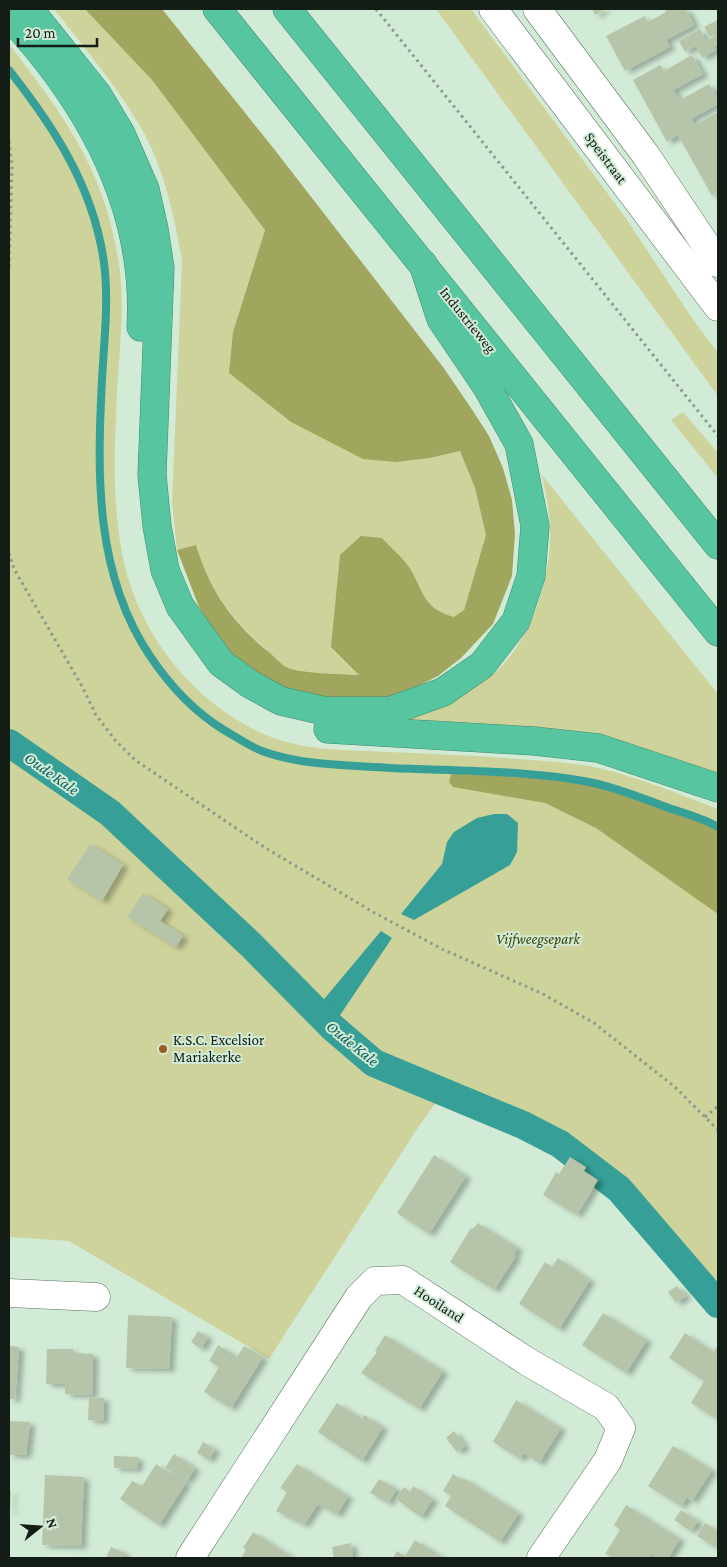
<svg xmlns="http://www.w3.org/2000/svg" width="727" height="1567" viewBox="0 0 727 1567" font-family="'Crimson Pro',serif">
  <defs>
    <filter id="shadow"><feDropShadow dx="5.5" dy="3" stdDeviation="2.5" flood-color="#0004"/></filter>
  </defs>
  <rect width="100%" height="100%" fill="#d2ebd6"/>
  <g fill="#ced39c">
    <path d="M54 9H85L95 18 152 80 265 230 233 332 339 446 363 459 430 458 460 451 475 488 486 535 464 610 454 617C426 609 420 591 409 567L359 675C340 674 304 675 286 667 279 664 272 655 266 649 231 619 210 590 196 545L177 550 172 503 182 261C174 215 164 167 140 126 116 85 84 47 54 9Z"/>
    <path d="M436 9H471L625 217 692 318 718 353V396Z"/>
    <path d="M9 44C62 113 104 169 118 258 126 303 119 350 117 395 114 456 111 522 129 581 150 648 201 707 266 735 304 751 349 750 389 752 436 754 484 756 532 760 552 762 574 763 594 767 636 776 678 794 718 809V1304L619 1189 560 1144 523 1125 443 1092 415 1132 269 1359 69 1241 9 1237Z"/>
    <path d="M683 412 718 453V478L671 420Z"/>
    <path d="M542 475 718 694V781L399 724C429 710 461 698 488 678 526 651 548 589 550 543 551 520 547 498 542 475Z"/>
  </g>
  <g fill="#a0a65e">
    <path d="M85 9H162L274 149 443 367 473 411 489 436 503 468 512 500 515 534 512 576 493 624 461 658 438 676 410 690 375 701 299 697 258 678 226 650 199 607 177 550 196 545C210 590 230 619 265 649 272 654 279 663 286 667 300 674 342 674 359 675L331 647 340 555 361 536 382 538C391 548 402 557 409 567 424 591 422 608 454 617L464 610 486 535 475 488 460 451 430 458 396 462 363 459 291 422 229 373 233 332 265 230 152 80Z"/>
    <path d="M452 771 590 783 712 823 718 827V914L596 828 545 803 453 787 449 782Z"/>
  </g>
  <g fill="#369f97">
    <path d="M494 814H507L518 823 517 852 510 865 414 920 401 914 442 864 447 842 454 832 477 818Z"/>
    <path d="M381 931 392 938 332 1027 315 1010Z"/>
  </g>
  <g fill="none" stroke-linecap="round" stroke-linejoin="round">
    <path stroke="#369f97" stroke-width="8" d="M9 70C54 127 94 188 104 263 109 301 104 341 102 380 97 476 95 574 150 656 170 686 193 711 224 730 236 737 249 746 262 751 303 766 348 765 391 768 455 771 526 770 589 782 615 787 642 798 666 807 683 813 703 818 718 827"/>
    <path stroke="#369f97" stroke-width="28" d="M9 743 110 813 251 945 332 1027 374 1063 523 1125 560 1144 619 1189 718 1304"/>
  </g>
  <g fill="#b6c5aa" filter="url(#shadow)">
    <path d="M592 9H606L595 15Z"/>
    <path d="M665 9H686L694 25 666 40 670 47 625 71 606 36 645 16 648 22 666 12Z"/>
    <path d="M718 20V32L710 37 704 27Z"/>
    <path d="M700 29 706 41 718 34V45L714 47 716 50 702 58 696 46 685 52 679 41Z"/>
    <path d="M692 55 703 74 673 90 680 100 709 84 718 99V104L691 119 695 125 718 112V192L712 196 678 135 667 142 633 80 660 65 664 71Z"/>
    <path d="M90 844 123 865 102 901 67 879Z"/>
    <path d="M143 893 168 909 160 921 183 936 176 947 127 917Z"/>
    <path d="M434 1155 466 1176 429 1234 397 1213Z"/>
    <path d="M570 1157 586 1167 584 1171 598 1180 577 1215 543 1195 556 1172 559 1174Z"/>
    <path d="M478 1223 518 1248 513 1255 516 1256 494 1290 450 1262 471 1228 473 1229Z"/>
    <path d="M558 1258 590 1280 559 1329 519 1304 545 1262 552 1267Z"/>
    <path d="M677 1286 686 1296 676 1303 668 1292Z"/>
    <path d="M603 1313 647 1340 626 1373 582 1345Z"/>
    <path d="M128 1315 172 1317 169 1369 126 1368Z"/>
    <path d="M198 1331 208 1337 201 1349 191 1342Z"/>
    <path d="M685 1333 713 1352 718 1345V1420L691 1403 704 1381 669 1358Z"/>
    <path d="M385 1335 443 1371 419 1409 361 1373 377 1352 375 1351Z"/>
    <path d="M218 1345 237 1357 244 1346 263 1357 231 1408 204 1392 219 1367 209 1361Z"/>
    <path d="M9 1346 19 1347 15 1399H9Z"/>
    <path d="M47 1349H73V1353L93 1354 92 1395 65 1394V1384H46Z"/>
    <path d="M89 1397 104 1398 103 1421 88 1420Z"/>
    <path d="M516 1400 561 1428 539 1463 524 1453 520 1459 493 1442Z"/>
    <path d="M337 1403 362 1419 364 1415 383 1427 362 1461 318 1432Z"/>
    <path d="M9 1421 30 1422 26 1455H9Z"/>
    <path d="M454 1431 465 1446 457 1452 446 1438Z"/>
    <path d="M203 1442 215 1449 209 1460 197 1453Z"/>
    <path d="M673 1446 712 1470 692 1501 687 1497 681 1506 648 1486Z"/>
    <path d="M174 1454 195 1468 187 1481 165 1468Z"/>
    <path d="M114 1456 138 1457 137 1469 114 1468Z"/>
    <path d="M156 1464 186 1483 159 1525 120 1499 132 1481 142 1486Z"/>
    <path d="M297 1464 348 1496 337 1515 318 1504 304 1525 276 1511 287 1492 280 1488Z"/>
    <path d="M453 1474 462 1480 463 1478 519 1513 500 1542 445 1506 451 1496 443 1491Z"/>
    <path d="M45 1475 84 1477 81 1546 42 1545Z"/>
    <path d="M379 1479 397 1489 388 1503 370 1493Z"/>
    <path d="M413 1486 433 1499 421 1517 396 1499 404 1487 410 1492Z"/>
    <path d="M9 1491H11L10 1514H9Z"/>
    <path d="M626 1505 680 1539 668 1558H657L651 1554 648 1558H612L605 1554 620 1530 614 1525Z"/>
    <path d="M681 1510 698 1521 691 1531 674 1520Z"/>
    <path d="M705 1523 718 1531V1549L697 1536Z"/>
    <path d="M253 1532 289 1555 287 1558H241L246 1550 243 1548Z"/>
    <path d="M415 1540 444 1558H393L397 1551 405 1556Z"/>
    <path d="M351 1543 353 1558H334L332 1547Z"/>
    <path d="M111 1547 125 1553 123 1558H106Z"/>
  </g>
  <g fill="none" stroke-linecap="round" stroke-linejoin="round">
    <g stroke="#5a705e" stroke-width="29">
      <g id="minor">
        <path d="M493 9 718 307"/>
        <path d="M537 9 645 154 718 263"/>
        <path d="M9 1293 96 1297"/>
        <path d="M190 1558 359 1297 375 1281 403 1280 528 1362 606 1407 621 1428 608 1460 541 1558"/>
      </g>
    </g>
    <g stroke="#408a70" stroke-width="29">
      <g id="highway">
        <path d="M29 9 97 94 121 134 145 189 154 229 160 268 152 475 157 526 165 570 180 606 221 663 250 684 281 701 325 711H390L443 692 482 665 516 621 531 576 535 526 519 444 487 387 441 319 423 264"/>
        <path d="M217 9 718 632"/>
        <path d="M287 9 718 545"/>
        <path d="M9 16C89 102 148 206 141 327"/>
        <path d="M328 729 534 741 598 748 718 788"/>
      </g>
    </g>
    <g stroke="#889b8b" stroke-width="3" stroke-dasharray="2.5 4" stroke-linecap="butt">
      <path d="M376 9 718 436"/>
      <path d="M9 141 12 167 9 268"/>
      <path d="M9 553 14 569 83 688 96 715 115 740 135 760 264 847 373 912 442 949 543 994 594 1023 675 1087 718 1130"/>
      <path d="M705 1117 718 1106"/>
    </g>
    <use href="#minor" stroke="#fff" stroke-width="28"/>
    <use href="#highway" stroke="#58c5a1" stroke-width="28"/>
  </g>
  <circle fill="#9c5c27" stroke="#d2ebd6" stroke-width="2" cx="163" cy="1049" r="5"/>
  <g text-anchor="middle" stroke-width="4" stroke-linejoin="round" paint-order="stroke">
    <g font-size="15" fill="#131d15" stroke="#d2ebd6">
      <text transform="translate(606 158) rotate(53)" y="5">Speistraat</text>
      <text transform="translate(468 320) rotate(51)" y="5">Industrieweg</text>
      <text transform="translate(439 1304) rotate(33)" y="5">Hooiland</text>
    </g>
    <g font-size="15" font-style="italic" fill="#404309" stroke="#d2ebd6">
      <text x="538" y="944">Vijfweegsepark</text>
    </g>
    <g font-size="15" fill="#131d15" stroke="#d2ebd6" text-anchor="start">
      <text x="173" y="1045">K.S.C. Excelsior<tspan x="173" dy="17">Mariakerke</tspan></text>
    </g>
    <g font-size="16" font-style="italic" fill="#0b635c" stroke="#d2ebd6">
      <text transform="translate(52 773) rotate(35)" y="6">Oude Kale</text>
      <text transform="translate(353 1043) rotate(39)" y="6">Oude Kale</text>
    </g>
  </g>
  <rect width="727" height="1567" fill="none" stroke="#131d15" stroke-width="20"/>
  <g transform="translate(40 1527) rotate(73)" stroke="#d2ebd6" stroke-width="4" paint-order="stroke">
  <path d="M0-4L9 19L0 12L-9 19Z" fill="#131d15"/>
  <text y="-8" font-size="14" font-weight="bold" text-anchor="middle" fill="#131d15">N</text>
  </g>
  <path d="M18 38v8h79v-8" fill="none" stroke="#131d15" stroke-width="2.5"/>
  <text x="25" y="38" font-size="15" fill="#131d15" stroke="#d2ebd6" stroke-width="4" paint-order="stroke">20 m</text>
</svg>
